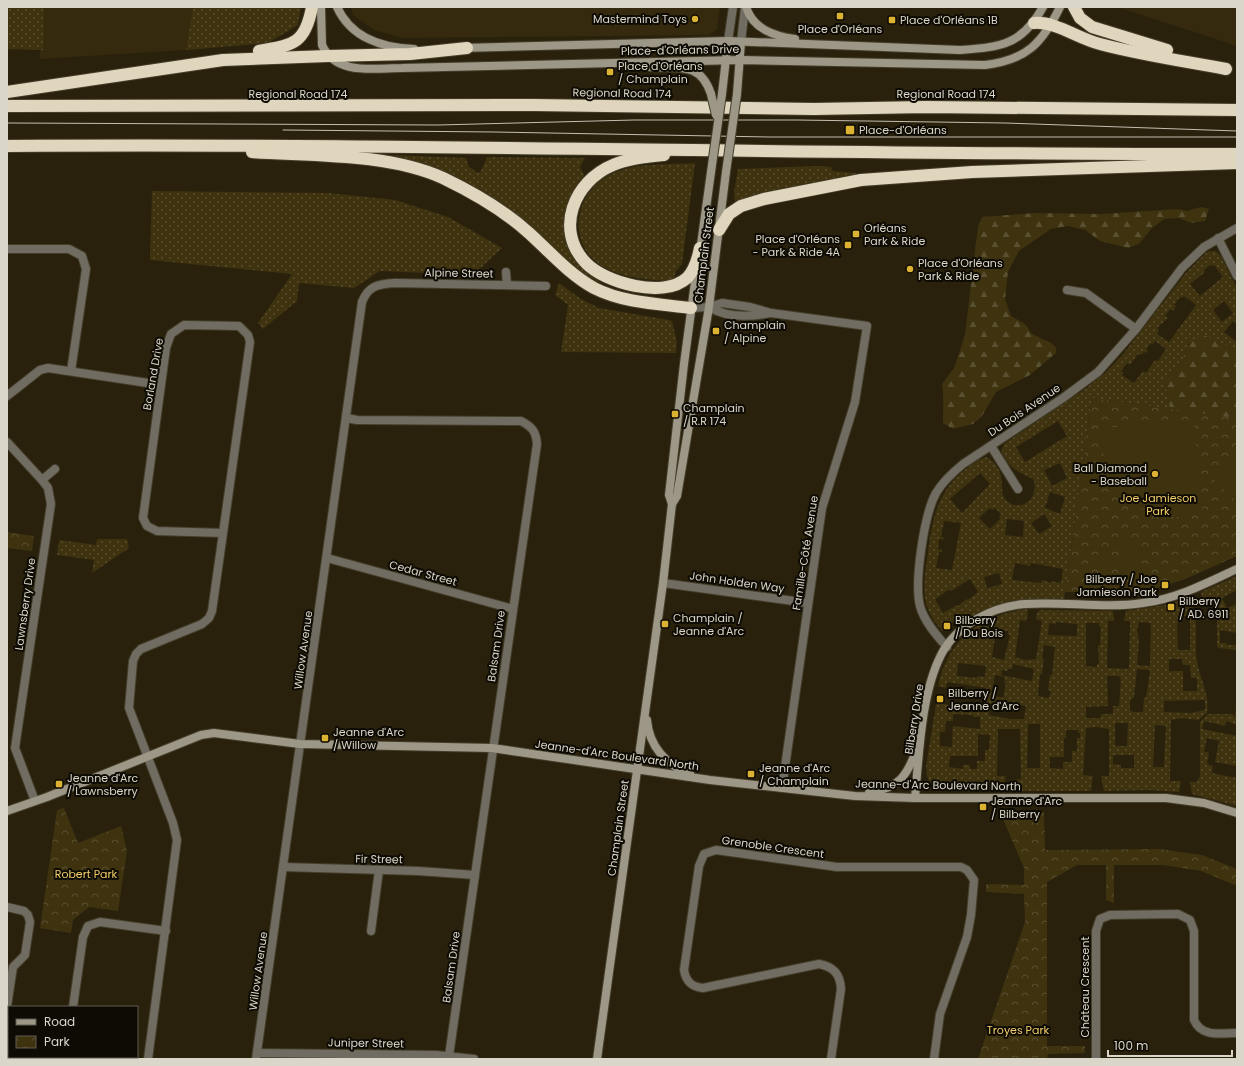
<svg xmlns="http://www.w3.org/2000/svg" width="1244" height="1066" viewBox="0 0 1244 1066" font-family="Poppins,sans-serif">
  <defs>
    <pattern id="grass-dots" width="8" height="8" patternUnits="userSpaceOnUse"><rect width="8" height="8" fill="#3e320f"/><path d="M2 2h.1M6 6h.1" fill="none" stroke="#594f31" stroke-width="1.8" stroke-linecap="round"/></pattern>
    <pattern id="forest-firs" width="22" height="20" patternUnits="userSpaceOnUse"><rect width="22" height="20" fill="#3e320f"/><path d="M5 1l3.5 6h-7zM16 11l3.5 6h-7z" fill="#594f31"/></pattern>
    <pattern id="park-crowns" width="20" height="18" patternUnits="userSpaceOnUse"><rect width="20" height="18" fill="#3e320f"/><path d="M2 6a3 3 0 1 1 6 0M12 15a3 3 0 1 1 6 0" fill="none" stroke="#594f31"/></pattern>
  </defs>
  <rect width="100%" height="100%" fill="#29210c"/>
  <g fill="#352a0d">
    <path d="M40 7H193L186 50 40 59Z"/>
    <path d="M351 7H720L717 29 709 35 403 38 374 30 353 15Z"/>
    <path d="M1117 7H1237V46Z"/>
  </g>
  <g fill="url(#grass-dots)" fill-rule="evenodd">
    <path d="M7 7H44L43 50 7 49Z"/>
    <path d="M193 7H301L298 25 268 43 186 50Z"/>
    <path d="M394 155 466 158 469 167 478 173 481 171 487 157 585 158 580 167 585 177C553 215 557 253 600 281L599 283C567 266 544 238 517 215 479 184 440 171 394 158Z"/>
    <path d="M695 163 682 264 676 271 674 278C666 283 654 280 645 279 627 277 607 272 594 260 565 233 580 186 614 173 639 162 669 165 695 163Z"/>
    <path d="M819 166 831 167 833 171 856 173 857 176 735 202 734 192 738 169Z"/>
    <path d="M152 191 329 193 395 200 448 217 502 248 473 275 380 271 354 288 299 283 297 301 263 329 258 323 292 274 150 260Z"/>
    <path d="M1208 251H1216L1222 258 1237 289V324L1233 321 1224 332 1237 342V351L1224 346 1190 340 1181 363 1165 381 1170 409 1092 398 1064 599C1020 598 1002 599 963 621L960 616 943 631C918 608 924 582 928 552 932 519 938 490 966 469 973 464 978 459 987 457 1010 472 997 492 1006 500 1021 515 1041 496 1033 479 1017 472 1010 468 1001 452L1004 444 1085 389 1105 373 1124 353 1186 273ZM1210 265 1212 266 1214 265 1223 277 1200 296 1190 284 1205 272 1204 270ZM1184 296 1196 305 1169 342 1157 334 1159 330 1157 328 1168 318 1165 316 1170 309 1173 311 1176 306 1174 305 1180 297 1182 298ZM1224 301 1233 313 1222 322 1213 310ZM1155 341 1166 349 1158 361 1155 360 1146 373 1143 371 1134 383 1122 375 1124 373 1121 371 1127 363 1130 365 1138 354 1141 355 1144 352 1146 353 1148 351 1146 349 1151 343 1153 344ZM1058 421 1067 436 1025 462 1016 447ZM1060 463 1067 478 1052 486 1044 470ZM980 473 990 484 962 513 950 499ZM1050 492 1065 497 1060 514 1045 508ZM990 508 992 510 995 508 1001 514 999 517 1000 519 990 529 979 518ZM1044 514 1052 526 1039 534 1031 523ZM1007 519 1024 521 1023 537 1005 535ZM944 521 961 523 952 570 936 568 939 552H942V550L938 549 939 539 943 540 944 537H941ZM1015 563 1030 566 1031 563 1063 569 1061 583 1051 581V583L1042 580 1041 583 1012 580ZM999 573 1002 584 987 588 984 577ZM970 579 978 592 968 600 967 599 958 606 957 605 943 613 935 599 950 589 951 591Z"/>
    <path d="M559 283 581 299 599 308 669 320 672 321 677 342 676 353 561 352 568 305 555 295Z"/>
    <path d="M97 539H127L129 548 92 573 94 560 57 555 59 540 96 545Z"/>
    <path d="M1237 576V590L1222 598 1227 608 1237 604V633L1220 630V643H1226L1227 645H1237V650L1218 648 1217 645V611L1209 597 1202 600 1201 592Z"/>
    <path d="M1187 598C1202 616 1193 640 1197 661 1200 681 1210 693 1207 713L1198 720 1182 718 1171 720 1170 781H1181L1179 792 1150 790 1104 791 1101 776H1109V729L1096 727 1086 728 1083 775 1093 776 1091 791H1016L1013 780 1021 779 1020 729H998L997 776H1006L1003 790 975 788 929 781 927 777 926 766 937 698H944L943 704 982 710 986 699V688L947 682 946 688 938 686C948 639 980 615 1027 609L1028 613 1026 621 1020 620 1015 657 1025 660 1036 659 1042 621 1036 619 1037 613 1040 610 1113 611 1114 621H1108L1107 668 1129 669 1130 621H1124L1126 611 1164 605ZM1178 616H1190V650H1178L1177 624 1178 623ZM1056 622 1077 624V636L1048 635 1049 623 1056 624ZM1139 622 1151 623 1150 666 1137 665 1139 641 1137 630ZM1086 623H1099V626L1101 627 1100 645H1098L1099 664H1097V667L1086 666ZM996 629 1008 631V634L1010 635 1004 660 992 657ZM1044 645 1055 647 1052 675H1050L1048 690 1051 691 1049 698 1038 696 1040 674H1042L1044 659H1042ZM1169 659H1182L1183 665H1190L1191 678H1197V691H1183V671H1169ZM958 663 986 666 985 677 977 676V678L957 676ZM1013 664 1034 669 1032 681 1001 675 1002 670 1007 671 1008 669H1012ZM1137 669 1150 670 1146 698 1144 697 1143 712H1133L1130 710V701L1134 697ZM995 675 1005 677 1004 683 1006 684 1003 698 991 695ZM1107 676H1119L1120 679H1121L1119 706H1113V714H1101V718H1086V707L1108 706ZM1205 700V710L1191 713 1164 712V701ZM1012 704 1026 706 1024 719H1009L989 715 990 704 1011 707ZM953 714 973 715V717H980V729L953 726ZM946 721H953L952 747 940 746V732H945ZM1115 723H1128L1127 746H1115ZM1028 724H1040V768H1027ZM1155 725 1166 726 1164 767H1153ZM1066 730H1078V733H1080V738H1077V751H1072V762H1063V769L1050 768V757H1064V738H1066ZM978 734 990 735 989 750H985V761H977V769H970V765H963V769L949 767 950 756H978ZM1113 755H1134V768H1121V765L1113 764Z"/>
    <path d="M1237 698V725L1226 721 1225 726 1204 721 1202 729 1237 736 1236 766 1215 762 1219 741 1207 738 1204 751 1209 753 1207 764 1213 766 1212 773 1237 778V806L1192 794 1190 782H1197L1200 776V722L1208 714H1232L1235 717Z"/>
  </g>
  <g fill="url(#forest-firs)">
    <path d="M1201 207 1209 209 1205 221 1191 223 1179 218 1164 219 1152 228 1139 244 1128 248 1100 241 1085 230 1068 226 1051 229 1019 251 1008 272 1005 299 1011 316 1025 324 1032 334 1053 344 1056 348V353L1030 375 996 392 982 416 973 424 953 429 943 423C943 409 944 397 942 384L954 368 965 335 978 226 982 217 1034 213 1101 214 1178 209 1187 211Z"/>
    <path d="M1206 336 1237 351V432L1170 409 1165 381 1181 363 1190 340Z"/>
  </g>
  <g fill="url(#park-crowns)">
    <path d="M1092 398 1237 418V556C1211 567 1185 581 1157 588 1127 595 1096 592 1065 592Z"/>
    <path d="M7 532 34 536 32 551 7 548Z"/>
    <path d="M64 808 78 843 121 826 127 851 118 911 89 907 73 920 71 933 40 928 57 810Z"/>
    <path d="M1000 812H1044L1045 850 1160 849 1202 855 1237 869V886L1201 871 1163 865H1114V903L1106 900V865H1077L1047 882V1046H1085V1053L1048 1054 1047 1059H978L1025 922 1024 894 986 892V884L1024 885V868Z"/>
  </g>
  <g fill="#3e320f">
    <path d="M1194 422 1203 514C1194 515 1183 517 1173 517 1139 515 1117 493 1106 462 1102 452 1102 439 1100 428Z"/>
    <path d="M1237 454V502L1213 479Z"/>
    <path d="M1121 540H1141L1142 577H1122Z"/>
    <path d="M1100 557H1112L1111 577H1099Z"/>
  </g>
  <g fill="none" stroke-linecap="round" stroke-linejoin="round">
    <g stroke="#453e2a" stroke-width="10">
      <g id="street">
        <path d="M728 41 733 7"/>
        <path d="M741 42 745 7"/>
        <path d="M1218 238 1237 276"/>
        <path d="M7 249H69L82 256 86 269 71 371"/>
        <path d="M506 272 507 285"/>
        <path d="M1067 290 1086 293 1136 329"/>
        <path d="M709 307C727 318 750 317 770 313"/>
        <path d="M691 308 709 307 722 303 750 307 771 313 867 326 855 402 822 508 782 788"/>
        <path d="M7 396 40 370 48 368 161 385"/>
        <path d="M346 418 357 420 521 421C532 427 536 431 537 444L449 1056"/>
        <path d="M7 442 42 480 48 488 51 504 15 748 35 801"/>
        <path d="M991 446 1018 489"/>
        <path d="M42 480 55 469"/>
        <path d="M327 558 513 609"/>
        <path d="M663 583 808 603"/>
        <path d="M947 647C936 635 924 621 920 606 914 582 924 515 936 493 943 481 952 473 963 464L1063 398 1098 372 1136 329 1182 268 1204 247 1237 228"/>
        <path d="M283 867 418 871 475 875"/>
        <path d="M7 907 24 911 28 915 30 922 25 955 13 967 7 1006"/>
        <path d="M371 931 379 870"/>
        <path d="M73 1007 83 937 88 926 100 922 166 931"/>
        <path d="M7 1024 9 1028"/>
        <path d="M257 1053 436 1055 474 1059"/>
        <path d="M65 1059 66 1057"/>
        <path d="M148 1059 177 840 173 823 129 708 133 661 136 654 141 649 202 624 209 618 212 611 250 342 248 335 239 326 184 325 171 334 166 348 143 518 147 526 157 531 223 533"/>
        <path d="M256 1059 362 302C368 286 378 284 395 283L546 286"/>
        <path d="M831 1059 841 989C840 974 834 967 819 964L703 988C692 987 686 982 684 970L699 866 704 854 716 850 837 867H961L967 870 974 880 971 915 967 937 940 1014 934 1059"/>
        <path d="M1096 1059V931L1100 919 1110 915 1178 914 1190 920 1194 931V1020C1202 1038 1221 1033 1237 1033"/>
      </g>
    </g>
    <g stroke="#453e2a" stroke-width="10">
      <g id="secondary">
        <path d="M321 7 322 45C336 76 374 68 402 68L740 60 985 65C1026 60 1042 44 1060 7"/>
        <path d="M337 7C351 38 383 48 414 49"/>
        <path d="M746 7C753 29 774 36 795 39"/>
        <path d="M462 48 728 41 960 50C1001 47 1022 45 1043 7"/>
        <path d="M650 67C679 69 700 61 711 94"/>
        <path d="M722 94 728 41"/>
        <path d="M737 94 741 42"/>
        <path d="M700 252 711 172"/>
        <path d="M672 504 677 496 709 307 726 172"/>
        <path d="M647 720C649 746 666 765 690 774"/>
        <path d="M869 793C899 788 907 776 917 749"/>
        <path d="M915 798C919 755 921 694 941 655 956 625 993 606 1025 604 1065 601 1104 609 1143 603 1176 599 1207 583 1237 569"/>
        <path d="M7 811 47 797 201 735 214 733 300 744 492 748 710 780 855 796 915 798H1166L1204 803 1237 813"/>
        <path d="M597 1059 663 583 672 504 669 495 684 364 697 267"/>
      </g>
    </g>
    <g stroke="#453e2a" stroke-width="14">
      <g id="highway">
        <path d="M1074 7 1080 18 1092 27 1167 50"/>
        <path d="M1034 23C1055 21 1079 39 1100 44 1141 55 1184 61 1226 69"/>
        <path d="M259 51C292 45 305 45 312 7"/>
        <path d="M7 92 223 60 328 56 410 54 467 48"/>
        <path d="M7 106 534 105 814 109 926 107 1237 110"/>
        <path d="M7 146C417 143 827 155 1237 154"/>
        <path d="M252 152C312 156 387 153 443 178 474 193 504 210 529 233 550 252 569 274 594 288 623 303 660 304 691 308"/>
        <path d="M664 155C647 157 629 158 613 165 574 181 554 230 586 263 605 283 664 299 687 278 695 270 698 258 700 248"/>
        <path d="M719 230 729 214 741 206 764 199 861 180 972 172 1237 163"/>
      </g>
    </g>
    <use href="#street" stroke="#706c62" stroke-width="8"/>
    <use href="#secondary" stroke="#9d9787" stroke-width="8"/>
    <use href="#highway" stroke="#e0d6bd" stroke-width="12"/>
    <g stroke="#c3beb0" stroke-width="1">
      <path d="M7 123 438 125 634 120H797L1005 123 1237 131"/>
      <path d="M283 130 494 132 769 137H1237"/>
    </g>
    <g stroke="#453e2a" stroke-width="10" stroke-linecap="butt">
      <g id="secondary-bridge">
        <path d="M711 94 716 115"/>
        <path d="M711 172 722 94"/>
        <path d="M726 172 737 94"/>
      </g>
    </g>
    <use href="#secondary-bridge" stroke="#9d9787" stroke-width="8"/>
  </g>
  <g fill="#dcb233" stroke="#0e0b04" stroke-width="1.5">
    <rect x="836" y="12" width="8" height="8" rx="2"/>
    <circle cx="695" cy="19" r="4"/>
    <rect x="888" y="16" width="8" height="8" rx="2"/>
    <rect x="606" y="68" width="8" height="8" rx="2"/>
    <rect x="845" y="125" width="10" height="10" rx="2"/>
    <rect x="852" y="230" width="8" height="8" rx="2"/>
    <rect x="844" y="241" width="8" height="8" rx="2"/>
    <circle cx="910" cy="269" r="4"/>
    <rect x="712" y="327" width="8" height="8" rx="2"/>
    <rect x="671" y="410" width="8" height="8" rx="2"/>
    <circle cx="1155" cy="474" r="4"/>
    <rect x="1161" y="581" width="8" height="8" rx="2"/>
    <rect x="1167" y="603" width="8" height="8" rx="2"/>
    <rect x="661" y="620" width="8" height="8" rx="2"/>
    <rect x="943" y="622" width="8" height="8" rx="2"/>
    <rect x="936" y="695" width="8" height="8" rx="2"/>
    <rect x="321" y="734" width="8" height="8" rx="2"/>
    <rect x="747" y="770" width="8" height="8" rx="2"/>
    <rect x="55" y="780" width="8" height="8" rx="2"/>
    <rect x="979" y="803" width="8" height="8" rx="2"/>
  </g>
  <g text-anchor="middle" stroke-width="4" stroke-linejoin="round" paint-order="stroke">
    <g font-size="11" fill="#dbd6ca" stroke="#0e0b04" text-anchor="start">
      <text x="687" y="23" text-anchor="end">Mastermind Toys</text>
      <text x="900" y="24">Place d'Orléans 1B</text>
      <text x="840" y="33" text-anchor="middle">Place d'Orléans</text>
      <text x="618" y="70">Place d'Orléans<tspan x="618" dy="13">/ Champlain</tspan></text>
      <text x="859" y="134">Place-d'Orléans</text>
      <text x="864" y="232">Orléans<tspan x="864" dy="13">Park &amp; Ride</tspan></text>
      <text x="840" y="243" text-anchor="end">Place d'Orléans<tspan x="840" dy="13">- Park &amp; Ride 4A</tspan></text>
      <text x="918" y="267">Place d'Orléans<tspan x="918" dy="13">Park &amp; Ride</tspan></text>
      <text x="724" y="329">Champlain<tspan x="724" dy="13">/ Alpine</tspan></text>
      <text x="683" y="412">Champlain<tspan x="683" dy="13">/ R.R 174</tspan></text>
      <text x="1147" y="472" text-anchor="end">Ball Diamond<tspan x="1147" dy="13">- Baseball</tspan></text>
      <text x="1157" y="583" text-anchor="end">Bilberry / Joe<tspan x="1157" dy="13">Jamieson Park</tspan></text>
      <text x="1179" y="605">Bilberry<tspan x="1179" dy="13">/ AD. 6911</tspan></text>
      <text x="673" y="622">Champlain /<tspan x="673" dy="13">Jeanne d'Arc</tspan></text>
      <text x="955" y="624">Bilberry<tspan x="955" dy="13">/ Du Bois</tspan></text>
      <text x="948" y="697">Bilberry /<tspan x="948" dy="13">Jeanne d'Arc</tspan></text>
      <text x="333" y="736">Jeanne d'Arc<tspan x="333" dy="13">/ Willow</tspan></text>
      <text x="759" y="772">Jeanne d'Arc<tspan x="759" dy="13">/ Champlain</tspan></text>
      <text x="67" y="782">Jeanne d'Arc<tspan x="67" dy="13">/ Lawnsberry</tspan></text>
      <text x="991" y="805">Jeanne d'Arc<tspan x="991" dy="13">/ Bilberry</tspan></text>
    </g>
    <g font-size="11" fill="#dbd6ca" stroke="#0e0b04">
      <text transform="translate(680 50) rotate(-1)" y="4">Place-d'Orléans Drive</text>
      <text transform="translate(622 93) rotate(1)" y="4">Regional Road 174</text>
      <text x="298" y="98">Regional Road 174</text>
      <text x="946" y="98">Regional Road 174</text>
      <text transform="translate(704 255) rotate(-83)" y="4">Champlain Street</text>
      <text transform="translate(459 273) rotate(1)" y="4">Alpine Street</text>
      <text transform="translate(153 374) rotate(-80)" y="4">Borland Drive</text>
      <text transform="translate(1024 410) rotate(-34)" y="4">Du Bois Avenue</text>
      <text transform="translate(805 553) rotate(-81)" y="4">Famille-Côté Avenue</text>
      <text transform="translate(423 573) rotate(15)" y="4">Cedar Street</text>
      <text transform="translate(737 582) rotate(8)" y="4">John Holden Way</text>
      <text transform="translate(25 604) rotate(-82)" y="4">Lawnsberry Drive</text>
      <text transform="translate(496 646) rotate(-82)" y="4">Balsam Drive</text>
      <text transform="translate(303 650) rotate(-82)" y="4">Willow Avenue</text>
      <text transform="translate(914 719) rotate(-81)" y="4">Bilberry Drive</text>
      <text transform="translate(617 755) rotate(8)" y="4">Jeanne-d'Arc Boulevard North</text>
      <text transform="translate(938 785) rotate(1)" y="4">Jeanne-d'Arc Boulevard North</text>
      <text transform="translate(618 828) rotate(-82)" y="4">Champlain Street</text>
      <text transform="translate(773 847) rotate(8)" y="4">Grenoble Crescent</text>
      <text transform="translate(379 859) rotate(1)" y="4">Fir Street</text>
      <text transform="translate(451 967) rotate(-82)" y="4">Balsam Drive</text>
      <text transform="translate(258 971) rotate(-82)" y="4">Willow Avenue</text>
      <text transform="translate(1085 987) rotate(-90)" y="4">Château Crescent</text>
      <text transform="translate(366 1043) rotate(1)" y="4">Juniper Street</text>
    </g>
    <g font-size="11" fill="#f3cd69" stroke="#0e0b04">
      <text x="1158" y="502">Joe Jamieson<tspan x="1158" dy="13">Park</tspan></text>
      <text x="86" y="878">Robert Park</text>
      <text x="1018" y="1034">Troyes Park</text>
    </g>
  </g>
  <rect width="1244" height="1066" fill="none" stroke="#dbd6ca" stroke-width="16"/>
  <rect x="8" y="1006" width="130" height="52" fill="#0e0b04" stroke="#605c53"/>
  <rect x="16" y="1019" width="20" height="6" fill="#9d9787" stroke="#605c53"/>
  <text x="44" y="1026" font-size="12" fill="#dbd6ca">Road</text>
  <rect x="16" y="1036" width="20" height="12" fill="url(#park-crowns)" stroke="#605c53"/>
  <text x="44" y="1046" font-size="12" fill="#dbd6ca">Park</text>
  <path d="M1108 1050v6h124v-6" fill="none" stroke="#dbd6ca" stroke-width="2"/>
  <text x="1114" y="1050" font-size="12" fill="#dbd6ca" stroke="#0e0b04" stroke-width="3" paint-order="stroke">100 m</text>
</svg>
